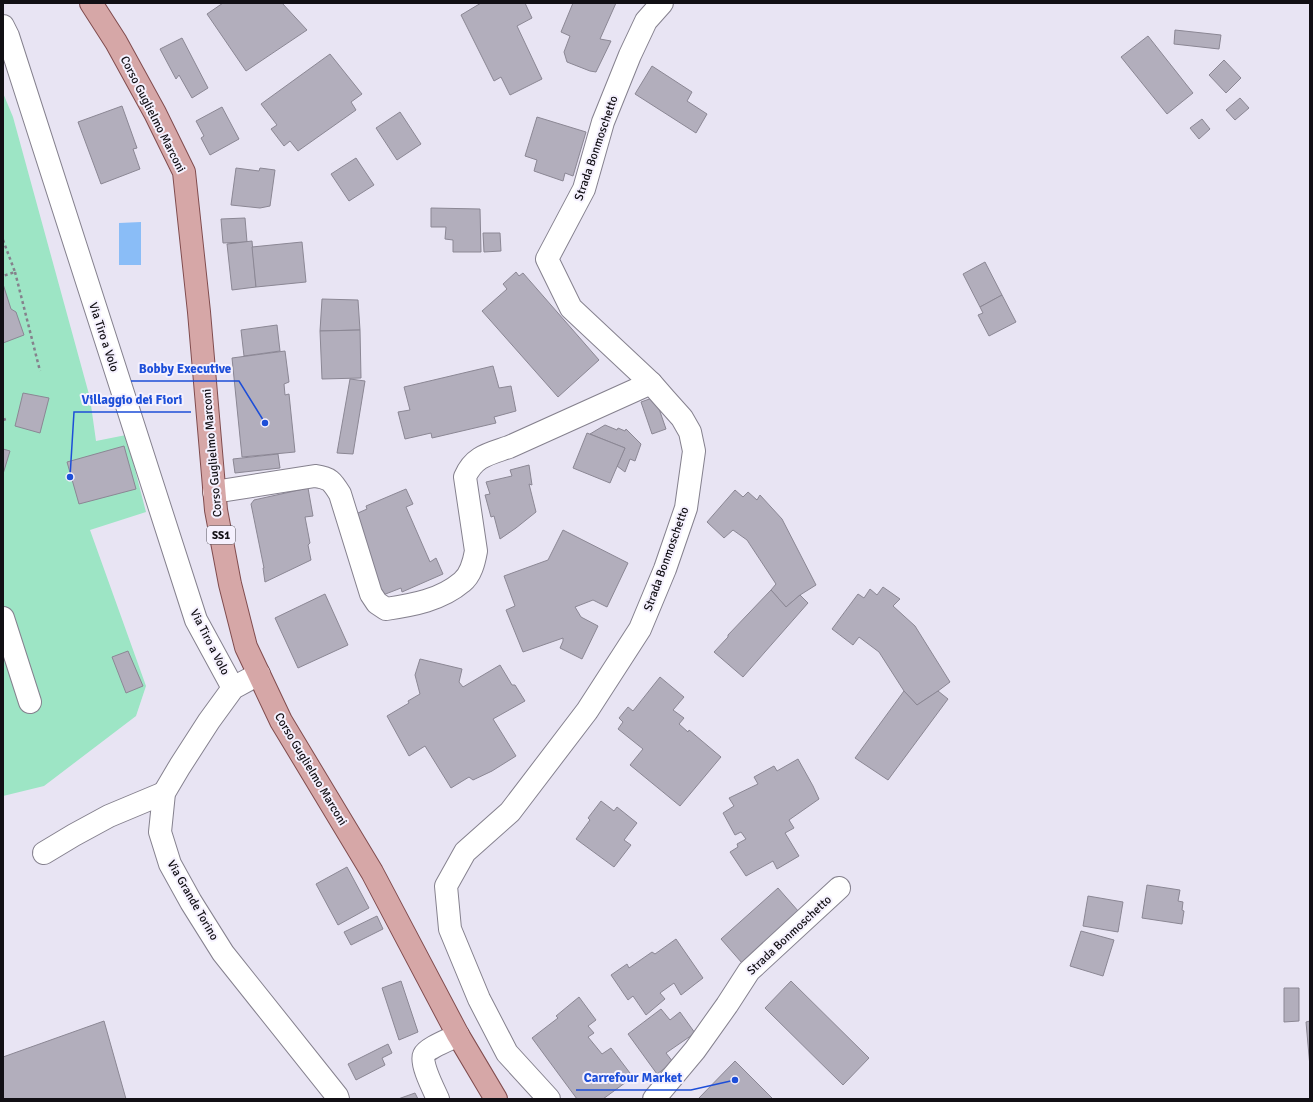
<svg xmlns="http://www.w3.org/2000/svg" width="1313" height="1102" viewBox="0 0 1313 1102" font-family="Signika,sans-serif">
  <rect width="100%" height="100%" fill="#e8e4f3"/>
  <path fill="#9de5c5" d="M3 93 13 117 90 398 96 441 126 435 146 512 90 530 146 686 136 716 44 786 3 796Z"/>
  <path fill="#8abdf7" d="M141 222V265H119V223Z"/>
  <g fill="#b2aebc" stroke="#8b8794">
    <path d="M223 3H282L307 30 246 71 207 14Z"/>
    <path d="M481 3H525L532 18 517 26 542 79 510 95 501 77 494 81 461 15Z"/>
    <path d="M573 3H616L600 39 611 41 596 72 590 71 567 62 564 52 570 36 561 32Z"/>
    <path d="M1175 30 1221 35 1219 49 1174 44Z"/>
    <path d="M1148 36 1193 93 1167 114 1121 57Z"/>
    <path d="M182 38 208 88 192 98 179 75 176 79 160 49Z"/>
    <path d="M330 54 362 94 351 102 356 110 298 151 290 141 284 146 271 129 277 125 261 104Z"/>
    <path d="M1224 60 1241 78 1226 93 1209 75Z"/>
    <path d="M652 66 692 92 687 101 707 114 696 133 635 94Z"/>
    <path d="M1240 98 1249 108 1235 120 1226 110Z"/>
    <path d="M122 106 137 148 133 149 140 169 101 184 78 122Z"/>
    <path d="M222 107 239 139 210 155 201 138 204 136 196 121Z"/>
    <path d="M400 112 421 144 397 160 376 128Z"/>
    <path d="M537 117 586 132 573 176 565 173 563 181 534 171 537 160 525 156Z"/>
    <path d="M1202 119 1210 129 1199 139 1190 128Z"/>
    <path d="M356 158 374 185 349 201 331 174Z"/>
    <path d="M236 168 259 171 260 168 275 170 270 206 260 208 231 205Z"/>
    <path d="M431 208 480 209 481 252H453V240L445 239 446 227H431Z"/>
    <path d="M245 218 247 242 223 243 221 219Z"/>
    <path d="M483 233H500L501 251 484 252Z"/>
    <path d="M252 241 256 287 232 290 227 244Z"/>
    <path d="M302 242 306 282 256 287 252 247Z"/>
    <path d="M985 262 1002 295 980 307 963 274Z"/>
    <path d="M516 272 519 276 523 273 599 360 558 397 482 311 507 289 503 284Z"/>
    <path d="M3 284 11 309 16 312 24 335 3 343Z"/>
    <path d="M1002 295 1016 322 989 336 978 315 983 313 980 307Z"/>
    <path d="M322 299 358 300 360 330 320 331Z"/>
    <path d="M277 325 280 351 244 356 241 330Z"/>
    <path d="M360 330 361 378 322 379 320 331Z"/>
    <path d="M285 351 289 382 284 384 285 395 289 394 295 452 242 457 232 358Z"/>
    <path d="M493 366 499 388 511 386 516 411 494 417 496 423 432 438 431 433 405 439 398 412 410 410 404 387Z"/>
    <path d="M350 379 365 381 353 454 337 453Z"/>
    <path d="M23 393 49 398 40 433 15 426Z"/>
    <path d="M655 397 666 429 652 434 641 402Z"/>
    <path d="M605 425 617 430 618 428 625 431 626 429 641 444 635 461 630 459 625 472 617 466 625 448 590 434Z"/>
    <path d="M587 433 625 448 610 483 573 468Z"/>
    <path d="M124 446 136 489 79 504 67 462Z"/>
    <path d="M3 449 10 451 3 474Z"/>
    <path d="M278 454 280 468 235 473 233 459Z"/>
    <path d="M529 465 532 485 529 484 536 512 516 528 500 539 494 516 491 517 485 495 490 494 486 482 512 476 510 470Z"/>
    <path d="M308 488 313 516 305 517 310 543 308 545 311 560 265 582 263 568H264L251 504 254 500Z"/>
    <path d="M406 489 413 504 406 507 430 562 436 558 443 574 402 592 401 588 383 595 349 517 367 509 366 506Z"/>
    <path d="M735 490 743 497 748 492 757 500 760 495 782 519 816 585 800 595 786 607 771 590 776 584 747 540 733 530 724 538 707 522Z"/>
    <path d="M563 530 628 563 607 607 593 600 575 607 581 617 598 626 582 659 560 648 563 641V638L523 652 506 610 515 606 504 576 548 560Z"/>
    <path d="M883 587 900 599 893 606 915 626 950 682 938 691 917 705 904 691 879 652 859 637 853 645 832 629 858 594 864 598 870 589 877 595Z"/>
    <path d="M771 590 786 607 800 595 808 603 743 677 714 652 728 637V635Z"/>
    <path d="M325 594 348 645 298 668 275 618Z"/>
    <path d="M128 651 143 686 126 693 112 657Z"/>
    <path d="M420 659 462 669 459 682 463 687 500 665 512 685H515L525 701 493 719 516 756 492 771 473 780 469 777 451 788 425 746 409 756 387 716 409 703 408 701 420 694 415 675Z"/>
    <path d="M660 677 684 697 673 710 684 718 679 724 688 732 689 730 721 757 680 806 630 765 643 749 618 729 623 722 619 718 628 707 633 711Z"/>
    <path d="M904 691 917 705 938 691 948 699 888 780 855 758Z"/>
    <path d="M798 759 813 786 819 799 789 820 794 828 785 833 799 856 777 869 773 861 746 876 730 852 738 847 737 844 746 839 741 832 735 835 723 813 734 806 729 798 758 784 754 777 774 766 777 771Z"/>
    <path d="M601 801 614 811 617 807 637 823 624 840 631 845 614 867 576 839 590 820 588 818Z"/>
    <path d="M347 867 369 908 338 925 316 884Z"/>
    <path d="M1147 885 1180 890 1178 901 1183 902 1182 910 1184 911 1182 924 1142 918Z"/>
    <path d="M778 888 799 912 742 963 721 939Z"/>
    <path d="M1088 896 1123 902 1118 932 1083 926Z"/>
    <path d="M377 916 383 929 351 945 344 932Z"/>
    <path d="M1081 931 1114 940 1103 976 1070 966Z"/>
    <path d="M676 939 703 978 681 995 674 983 660 993 665 999 646 1015 633 996 628 1000 611 975 627 964 629 968 652 952 655 954Z"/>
    <path d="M401 981 418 1032 399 1040 382 988Z"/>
    <path d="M791 981 869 1058 843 1085 765 1008Z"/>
    <path d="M1284 988H1299V1021L1284 1022Z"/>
    <path d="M579 997 596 1020 588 1026 594 1033 588 1037 602 1054 611 1048 633 1077 603 1099H577L532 1038 558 1018 556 1016Z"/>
    <path d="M661 1009 670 1020 680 1012 695 1033 666 1053 673 1062 657 1074 628 1034Z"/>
    <path d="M104 1021 126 1099H3V1057Z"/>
    <path d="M1310 1021V1067L1306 1022Z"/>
    <path d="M388 1044 392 1053 382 1058 385 1065 356 1080 348 1064Z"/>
    <path d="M735 1061 773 1099H698Z"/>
    <path d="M415 1093 418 1099H398Z"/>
  </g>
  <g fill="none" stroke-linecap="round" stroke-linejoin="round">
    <g stroke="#85818e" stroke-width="24">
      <g id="minor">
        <path d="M3 26 8 36 196 620 233 688"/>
        <path d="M214 492 315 476C330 478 332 481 340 494L371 594 377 603 386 609C413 605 441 600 462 582 471 575 474 562 476 551L465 477C474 456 489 454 509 447L651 383"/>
        <path d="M3 618 30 702"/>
        <path d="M259 674 233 688 209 721 180 766 164 793 160 832 170 864 191 902 223 953 337 1096 338 1099"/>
        <path d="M44 853 74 835 109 816 164 793"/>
        <path d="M438 1099C434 1090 420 1063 424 1055 427 1048 451 1039 458 1035"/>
        <path d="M549 1099 507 1053 479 999 450 929 446 886 465 852 510 812 587 711 640 629 665 569 686 508 694 451 690 432 682 418 665 399 651 383 571 308 547 259 584 189 603 122 630 55 646 21 662 3"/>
        <path d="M654 1099 695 1050 727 1005 749 971 839 888"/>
      </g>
    </g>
    <g stroke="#804c4e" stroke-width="24">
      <path id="major" d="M91 3 116 42 155 113 184 172 199 312 216 510 230 584 246 647 281 721 372 872 458 1035 496 1099"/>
    </g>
    <g stroke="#85818c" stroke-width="2.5" stroke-dasharray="3 3" stroke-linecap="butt">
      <path d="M3 240 15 272 3 276"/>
      <path d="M15 272 40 371"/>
      <path d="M3 420 6 419"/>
    </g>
    <use href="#minor" stroke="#fff" stroke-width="22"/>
    <use href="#major" stroke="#d6a7a7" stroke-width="22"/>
  </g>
  <g text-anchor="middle" stroke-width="4" stroke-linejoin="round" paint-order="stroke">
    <rect fill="#f5f1fe" stroke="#55535a" stroke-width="1" x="207" y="526" width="28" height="18" rx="3"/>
    <g font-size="11" font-weight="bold" fill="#110f14">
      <text x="221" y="539">SS1</text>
    </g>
    <g font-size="12" fill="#110f14" stroke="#f5f1fe">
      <text transform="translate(153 114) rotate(63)" y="4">Corso Guglielmo Marconi</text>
      <text transform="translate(596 148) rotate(-71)" y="4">Strada Bonmoschetto</text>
      <text transform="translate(104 337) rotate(72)" y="4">Via Tiro a Volo</text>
      <text transform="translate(212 453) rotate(-95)" y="4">Corso Guglielmo Marconi</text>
      <text transform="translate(666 559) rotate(-70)" y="4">Strada Bonmoschetto</text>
      <text transform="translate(210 642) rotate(63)" y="4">Via Tiro a Volo</text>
      <text transform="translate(311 769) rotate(59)" y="4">Corso Guglielmo Marconi</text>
      <text transform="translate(193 900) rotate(60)" y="4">Via Grande Torino</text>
      <text transform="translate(789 935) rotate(-43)" y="4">Strada Bonmoschetto</text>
    </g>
  </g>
  <path fill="none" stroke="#1d4ed8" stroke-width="1.5" d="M265 423L239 381H131M70 477L74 412H191M735 1080L691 1090H576"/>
  <g fill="#1d4ed8" stroke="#f5f1fe" stroke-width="1.5">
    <circle cx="265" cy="423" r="4"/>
    <circle cx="70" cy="477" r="4"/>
    <circle cx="735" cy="1080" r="4"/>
  </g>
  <g font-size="13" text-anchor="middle" font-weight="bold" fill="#1d4ed8" stroke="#f5f1fe" stroke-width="4" stroke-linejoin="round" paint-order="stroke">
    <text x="185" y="373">Bobby Executive</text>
    <text x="132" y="404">Villaggio dei Fiori</text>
    <text x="633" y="1082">Carrefour Market</text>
  </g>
  <rect width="1313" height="1102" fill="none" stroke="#110f14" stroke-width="8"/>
</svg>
